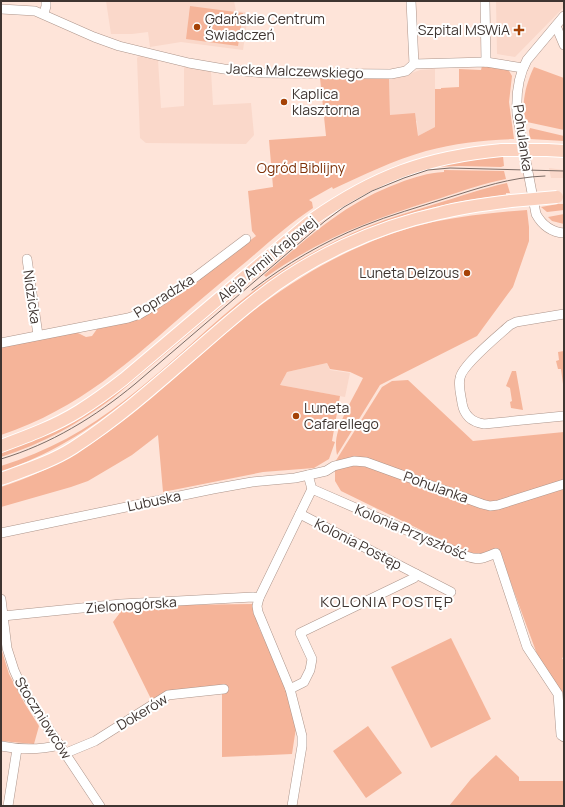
<svg xmlns="http://www.w3.org/2000/svg" width="565" height="807" viewBox="0 0 565 807" font-family="Manrope,sans-serif">
  <rect width="100%" height="100%" fill="#fee4d9"/>
  <g fill="#fad8ca">
    <path d="M106 1H234L236 11 245 12 247 22 243 50 181 42 150 47 148 32 132 34H111Z"/>
    <path d="M496 1H564V7L515 57 497 54Z"/>
    <path d="M140 55 158 60 161 108 184 106V66L211 71 213 105 251 103 254 135 246 144 146 143 140 138 137 58Z"/>
    <path d="M435 69V127L418 136 417 121 390 115 389 79 401 77 420 70Z"/>
    <path d="M549 168 564 170V178H551Z"/>
    <path d="M327 363 330 370 350 373 345 397 280 385 287 372Z"/>
  </g>
  <g fill="#f5b499">
    <path d="M190 6 243 13 238 46 186 39Z"/>
    <path d="M482 66 508 69 512 76 509 102 514 139C484 140 455 143 426 151 394 160 363 175 333 189L332 187 309 200 312 202 313 208C289 224 268 243 247 261 228 277 209 292 191 308 129 362 81 408 1 435V347L76 332 86 337 92 336 97 329 132 321 189 285 256 236 252 231 248 191 273 187 269 140 326 136 320 78 389 79 390 115 415 113 418 136 435 127V89H441V88L459 87V69L481 70Z"/>
    <path d="M534 67 564 78V130L527 122C519 107 527 81 534 67Z"/>
    <path d="M530 128 564 136V141L530 139 529 131Z"/>
    <path d="M503 156 504 166 501 167 459 166 435 167 459 159Z"/>
    <path d="M444 170 504 171 506 179C484 183 462 191 441 198 376 218 323 237 266 277L264 275C309 237 344 203 399 183 414 177 428 173 444 172Z"/>
    <path d="M507 183 510 193H506V195C406 205 314 243 237 306 162 367 95 442 1 471V466C47 452 88 429 125 400 171 365 211 323 256 289 291 263 329 242 369 226 391 217 413 211 435 204 459 197 483 188 507 183Z"/>
    <path d="M558 204H564V210L547 212 541 207Z"/>
    <path d="M527 210 529 227V241L513 287 477 336 380 385 337 455C336 451 336 446 336 442 338 421 354 397 363 378L350 372 330 369 327 363 287 372 280 385 340 396 332 441 335 442 329 459 314 468 263 472 163 492 158 435 132 455 88 481 71 487 1 507V487C109 454 175 371 261 305 312 267 371 236 433 222 464 216 496 212 527 210Z"/>
    <path d="M331 214 113 398C78 424 42 444 1 457V451L49 433 317 222Z"/>
    <path d="M564 214V224L552 221 548 217Z"/>
    <path d="M564 351V384H563L561 369H558L556 361 559 360 558 352Z"/>
    <path d="M512 371H516L523 410 511 408 510 402 512 401 510 388 506 386Z"/>
    <path d="M408 380 473 441 564 432V657L562 658 564 661V692L561 693 541 665 498 548 484 553H468L341 491 335 481V462L382 387 392 381Z"/>
    <path d="M254 604 259 628 293 701 297 721 292 754 222 757V692L152 701 113 622 122 610 172 605Z"/>
    <path d="M451 638 491 719 431 748 391 667Z"/>
    <path d="M1 648 9 674 25 704 39 726 34 744 1 741Z"/>
    <path d="M368 726 402 773 366 798 333 751Z"/>
    <path d="M496 755 519 777V781H564V806H449L471 779Z"/>
  </g>
  <g fill="none" stroke-linecap="round" stroke-linejoin="round">
    <g stroke="#ad958b" stroke-width="10">
      <g id="minor">
        <path d="M411 1 414 64"/>
        <path d="M485 1 486 62"/>
        <path d="M1 9 35 11 94 37 119 46 189 63 224 69 264 73 391 74 406 71 414 64 486 62 523 68"/>
        <path d="M44 14 46 6V1"/>
        <path d="M564 16 527 60C518 76 516 95 517 114L536 214C542 225 551 232 564 233"/>
        <path d="M556 26 564 45"/>
        <path d="M27 259 38 335"/>
        <path d="M564 314 516 322 510 325C499 335 462 365 460 378 458 386 461 395 462 403 464 415 471 422 484 424L564 416"/>
        <path d="M1 343 128 318 140 314 158 303 197 276 246 239"/>
        <path d="M308 475 312 489 466 556C480 561 483 558 496 553L527 647 558 694 561 735 564 737"/>
        <path d="M300 514 451 592"/>
        <path d="M1 533 213 489 252 482 295 478 326 471 334 466 354 461 366 462 482 504 490 506 498 505 564 484"/>
        <path d="M1 599 7 648 14 670 23 690 100 806"/>
        <path d="M3 616 121 604 253 597 259 598"/>
        <path d="M290 689 304 682 310 670 312 659 300 633 414 578 416 574"/>
        <path d="M1 746C21 750 40 750 60 745"/>
        <path d="M66 753 95 741 168 695 224 689"/>
        <path d="M8 806 17 749"/>
        <path d="M292 806 302 746V736L290 689 258 612 257 606 259 598 312 489"/>
      </g>
    </g>
    <g stroke="#fff" stroke-width="14">
      <g id="major">
        <path d="M547 150 564 151"/>
        <path d="M1 446C28 436 55 426 79 411 95 401 110 390 124 379L313 219C375 176 426 157 502 150"/>
        <path d="M1 479C25 470 51 462 73 448 140 405 196 347 258 298 310 257 375 227 440 213 463 207 487 204 511 201"/>
      </g>
    </g>
    <use href="#minor" stroke="#fff" stroke-width="9"/>
    <use href="#major" stroke="#fbd1be" stroke-width="12"/>
    <g stroke="#7c6d67" stroke-width="1">
      <path d="M252 290C286 264 323 242 363 226 390 215 419 207 447 198 479 188 511 177 545 176"/>
      <path d="M1 459C51 444 95 417 135 384L325 221 344 207 372 191 404 178 428 170 450 168 564 171"/>
    </g>
    <g stroke="#fff" stroke-width="14" stroke-linecap="butt">
      <g id="major-bridge">
        <path d="M502 150H547"/>
        <path d="M511 201 557 197"/>
      </g>
    </g>
    <use href="#major-bridge" stroke="#fbd1be" stroke-width="12"/>
  </g>
  <g fill="#a54206" stroke="#fff" stroke-width="1.5">
    <circle cx="197" cy="27" r="4"/>
    <path d="M517 24h4v4h4v4h-4v4h-4v-4h-4v-4h4z"/>
    <circle cx="284" cy="102" r="4"/>
    <circle cx="467" cy="273" r="4"/>
    <circle cx="296" cy="416" r="4"/>
  </g>
  <g text-anchor="middle" stroke-width="4" stroke-linejoin="round" paint-order="stroke">
    <g font-size="14" fill="#3f3531" stroke="#fff" text-anchor="start">
      <text x="205" y="24">Gdańskie Centrum<tspan x="205" dy="16">Świadczeń</tspan></text>
      <text x="510" y="35" text-anchor="end">Szpital MSWiA</text>
      <text x="292" y="99">Kaplica<tspan x="292" dy="16">klasztorna</tspan></text>
      <text x="459" y="278" text-anchor="end">Luneta Delzous</text>
      <text x="304" y="413">Luneta<tspan x="304" dy="16">Cafarellego</tspan></text>
    </g>
    <g font-size="14" fill="#3f3531" stroke="#fff">
      <text transform="translate(295 71) rotate(2)" y="5">Jacka Malczewskiego</text>
      <text transform="translate(523 138) rotate(82)" y="5">Pohulanka</text>
      <text transform="translate(267 259) rotate(-40)" y="5">Aleja Armii Krajowej</text>
      <text transform="translate(164 296) rotate(-32)" y="5">Popradzka</text>
      <text transform="translate(32 297) rotate(82)" y="5">Nidzicka</text>
      <text transform="translate(436 487) rotate(20)" y="5">Pohulanka</text>
      <text transform="translate(154 501) rotate(-12)" y="5">Lubuska</text>
      <text transform="translate(411 532) rotate(23)" y="5">Kolonia Przyszłość</text>
      <text transform="translate(358 544) rotate(27)" y="5">Kolonia Postęp</text>
      <text transform="translate(131 605) rotate(-4)" y="5">Zielonogórska</text>
      <text transform="translate(142 712) rotate(-31)" y="5">Dokerów</text>
      <text transform="translate(43 718) rotate(58)" y="5">Stoczniowców</text>
    </g>
    <g font-size="14" fill="#7f330a" stroke="#fff">
      <text x="301" y="173">Ogród Biblijny</text>
    </g>
    <g font-size="15" letter-spacing="1" fill="#3f3531" stroke="#fff">
      <text x="387" y="607">KOLONIA POSTĘP</text>
    </g>
  </g>
  <rect width="565" height="807" fill="none" stroke="#3f3531" stroke-width="4"/>
</svg>
